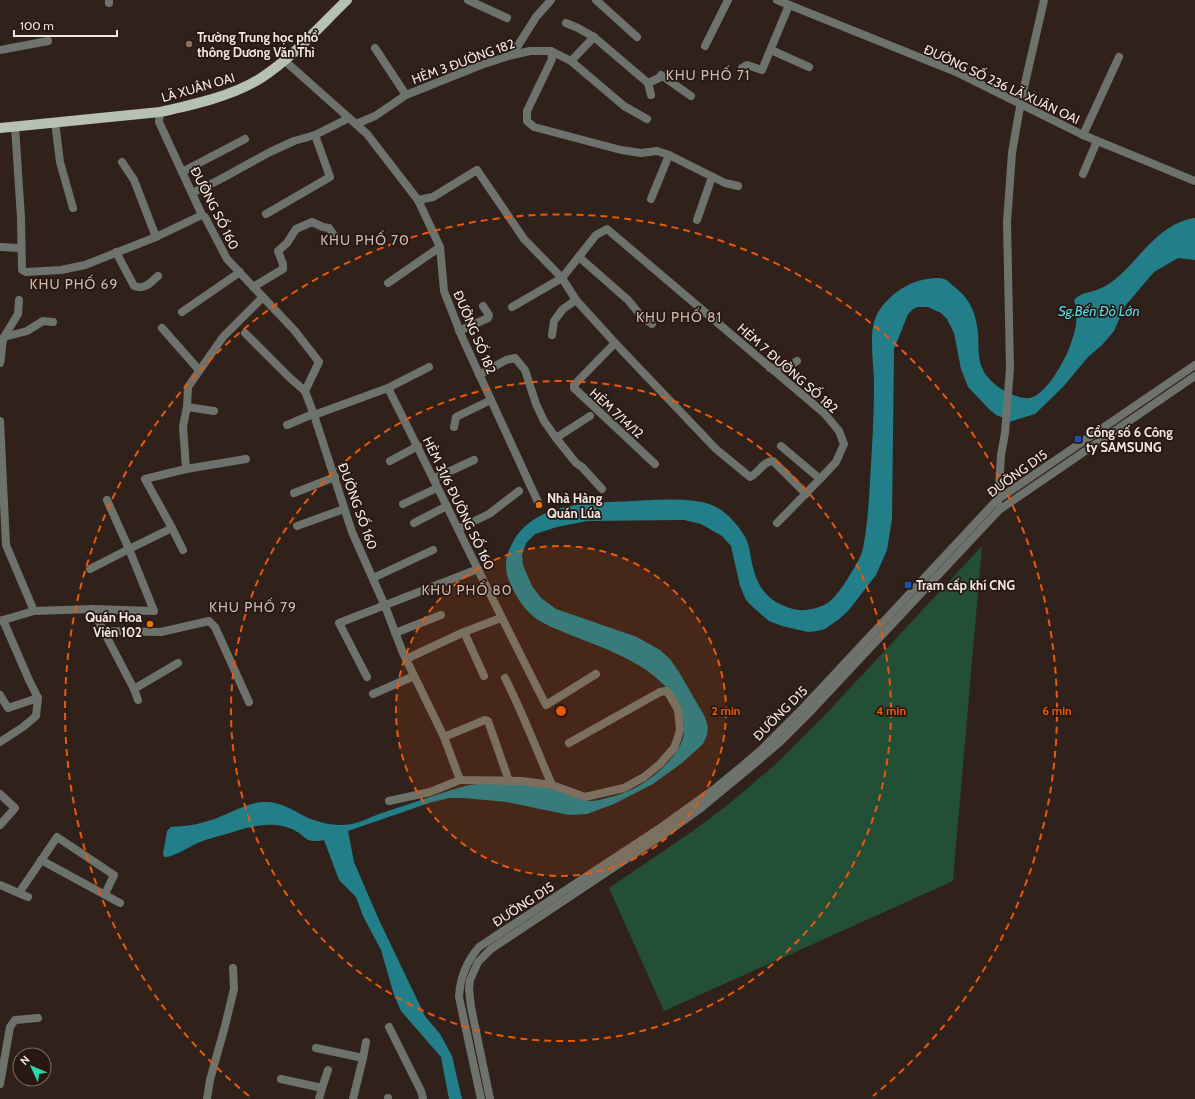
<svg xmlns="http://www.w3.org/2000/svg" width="1195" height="1099" viewBox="0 0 1195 1099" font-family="Cabin,sans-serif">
  <rect width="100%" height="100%" fill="#31211b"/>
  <path fill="#224f35" d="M982 546 953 881 664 1011 609 888 693 831 730 803 777 763 825 715Z"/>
  <path fill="#227f8a" d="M1195 218V260L1178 258 1154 272 1125 306 1114 331 1102 345 1088 357 1063 387 1035 414 1009 422 1006 419 996 415 989 409 968 387 961 369 954 333 947 319 941 313 928 307H918L913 309 908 314 894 349 892 519 887 550 876 575 848 611 839 619 825 629 817 631 808 632 782 626 769 621 755 609 746 600 740 586 731 546 722 536 701 524 684 520 587 521 557 527 535 534 526 543 522 555 523 565 532 586 541 598 556 609 637 637 660 650 670 659 679 672 705 717 708 727 707 735 703 744 682 763 653 784 614 804 587 814 569 815 507 802 463 798H449L429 803 348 831 354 862 379 920 425 1016 440 1034 452 1056 462 1099H449L441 1057 401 1011 394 995 381 950 363 916 356 897 339 880 324 840C304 844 307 836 292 829 283 825 273 824 265 825 250 826 237 831 223 835 215 837 207 839 200 842 190 846 173 858 164 857L163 854 167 831 171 827C184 826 196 825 208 821 226 816 243 804 262 802 280 801 291 809 306 817 320 823 337 827 352 824 361 822 371 817 379 814 397 808 415 802 433 796 449 791 463 785 479 784 500 783 525 783 546 787 560 790 578 801 591 801 597 801 603 799 610 797 635 792 664 772 678 749 686 737 685 727 681 713 667 668 608 650 568 634 557 629 544 625 534 617 522 607 513 592 508 578 504 565 506 554 513 542 535 501 593 503 633 501 656 500 698 496 718 508 727 513 738 525 744 535 751 546 750 559 754 571 759 591 773 604 793 609 803 612 819 609 829 602 838 596 856 566 861 555 863 549 864 543 865 537 868 518 869 499 870 480 872 448 874 416 874 385 874 367 869 334 875 319 880 305 894 292 908 285 916 281 935 276 944 279 947 280 950 283 952 285 969 297 976 312 978 333 979 345 977 358 983 370 987 378 995 385 1003 390 1010 394 1021 399 1030 398 1046 395 1065 360 1070 346 1076 329 1079 318 1074 300 1081 292 1090 293 1099 289 1104 287 1109 284 1113 281 1140 260 1158 223 1195 218Z"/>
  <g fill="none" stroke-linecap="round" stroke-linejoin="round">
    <g stroke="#6d736c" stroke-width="8">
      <path d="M109 0V3"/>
      <path d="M468 0 507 18"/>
      <path d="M596 0 637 37"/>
      <path d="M777 0 956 72 1083 135 1195 181"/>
      <path d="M566 23 578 28 594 37"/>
      <path d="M705 46 728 0"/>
      <path d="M375 48 406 95"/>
      <path d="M0 50 48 41"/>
      <path d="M771 50 809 67"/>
      <path d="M551 51 571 61 624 106 647 119"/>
      <path d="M512 55 536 17 551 0"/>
      <path d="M285 61 367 134 418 200 440 247 444 291 462 337 538 502"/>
      <path d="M571 61 594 37 648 83 651 95"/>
      <path d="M742 68 747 65 762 70 789 5"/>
      <path d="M648 83 659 78 661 75 691 96"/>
      <path d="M1023 92 1044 0"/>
      <path d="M160 112 159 122 202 215 205 217 227 259 295 331 319 362 305 391 314 415 352 532 385 606 403 653 444 737 460 780 522 781 552 785 585 797 624 788 644 777 660 764 674 748 677 740 680 730 678 710 669 694 666 691 660 692 569 743"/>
      <path d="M55 122 60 162 73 208"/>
      <path d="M356 124 375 116 406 95 481 65 512 55 530 51H551L552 59 527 111V121L534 127 621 150 641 153 657 151 669 155 725 183 738 186"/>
      <path d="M15 126 21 218 22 270 26 272 61 270 85 265 156 237 202 215"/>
      <path d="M1083 135 1119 57"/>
      <path d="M122 162 134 180 156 237"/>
      <path d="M182 172 245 139"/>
      <path d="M1083 174 1097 141"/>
      <path d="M192 193 219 180 270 152 294 141 315 135 349 118"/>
      <path d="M651 199 669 155"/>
      <path d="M418 200 433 197 477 170 524 239 562 278 596 235 607 229 825 414 839 431 844 444 836 462 820 479 781 446"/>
      <path d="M266 214 330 177 315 135"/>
      <path d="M697 220 712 177"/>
      <path d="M0 247 21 248"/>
      <path d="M116 252 134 286C145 290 150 283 158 276"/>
      <path d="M579 257 628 300 642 317 652 324"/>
      <path d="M388 283 440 247"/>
      <path d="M253 287 283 269V264L278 251 287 243 296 229 312 222 323 227 329 228 336 238"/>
      <path d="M512 307 562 278 576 300 615 343 716 449 750 477C759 473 763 461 773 461L806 494"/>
      <path d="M182 312 240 272"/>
      <path d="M162 328 199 370"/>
      <path d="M459 331 488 318 489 315 483 306"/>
      <path d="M245 333 290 378 305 391"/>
      <path d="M552 335 554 321 563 309 576 300"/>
      <path d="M4 337 18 314 19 300"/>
      <path d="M615 343 574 385V388L655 464"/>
      <path d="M0 363C2 355 1 345 4 337L27 331 43 321 53 322"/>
      <path d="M770 368 788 367 797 361"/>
      <path d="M479 375 506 360 515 358 525 370 536 404 544 421 556 438 590 416"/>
      <path d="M388 388C441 493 492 600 546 705L596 674"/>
      <path d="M187 407 214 411"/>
      <path d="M314 415 388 388 429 367"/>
      <path d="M0 421 6 545 34 611"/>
      <path d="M287 425 313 414"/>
      <path d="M454 427 456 417 491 400"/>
      <path d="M556 438 576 463 582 467 602 489"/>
      <path d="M390 461 418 446"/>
      <path d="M186 469 246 459"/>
      <path d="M433 479 474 460"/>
      <path d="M294 493 335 477"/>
      <path d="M998 503 1001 455 1005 433 1010 368 1007 222 1012 153 1018 118"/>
      <path d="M403 504 437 488"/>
      <path d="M414 523 447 506"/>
      <path d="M777 523 820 479"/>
      <path d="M297 526 344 509"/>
      <path d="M172 528 183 550"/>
      <path d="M458 529 489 514 519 491"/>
      <path d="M90 569 129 549 107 500"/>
      <path d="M373 578 433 550"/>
      <path d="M92 609 134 689 138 700"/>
      <path d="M0 621 34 611 92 609 154 611 129 549 172 528 145 479 186 469 183 426 187 407 188 387 223 337 263 297"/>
      <path d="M104 631 161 632 209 621 215 627 249 702"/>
      <path d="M464 632 484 676"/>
      <path d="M395 633 441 615"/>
      <path d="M406 659 464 632 501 618"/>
      <path d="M367 677 339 623 478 569"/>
      <path d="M505 678C523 713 536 749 552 785"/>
      <path d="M134 689 178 663"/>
      <path d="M373 694 414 676"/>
      <path d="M0 695 8 708 38 698 29 680 3 620"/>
      <path d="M444 737 485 720 488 721 509 781"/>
      <path d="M0 742 23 727 36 716 38 698"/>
      <path d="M0 794 15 808 0 825"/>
      <path d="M389 801 430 792 460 780"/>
      <path d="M41 860 120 903"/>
      <path d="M0 885 28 897"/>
      <path d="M19 893 57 837 114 875 105 894"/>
      <path d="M389 1027 421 1091 423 1099"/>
      <path d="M316 1048 363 1058 353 1099"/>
      <path d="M363 1058 366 1042"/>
      <path d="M281 1079 322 1088 319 1099"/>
      <path d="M0 1084 10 1027 15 1020 38 1018"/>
      <path d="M322 1088 328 1070"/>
      <path d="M207 1099 210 1080 225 1026 234 989 233 968"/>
      <path d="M388 1099V1098"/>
      <path d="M481 1099 459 997C460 977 466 962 479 947L660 828 713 790 741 767 761 750 803 708 997 500 1195 365"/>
      <path d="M490 1099 471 1007 469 989 470 980 478 962 491 949 676 826 701 808 753 765 780 742 808 714 999 510 1195 376"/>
    </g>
    <path stroke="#b6c1b2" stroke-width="10" d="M0 128 160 112C192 105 233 96 261 78 293 57 319 27 347 0"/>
    <path stroke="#6d736c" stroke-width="8" d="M1018 118 1023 92"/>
  </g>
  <circle cx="561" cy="711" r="165" fill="#e8590c" fill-opacity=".12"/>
  <g fill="none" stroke="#e8590c" stroke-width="2" stroke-dasharray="7 5">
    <circle cx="561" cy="711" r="165"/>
    <circle cx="561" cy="711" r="330"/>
    <path d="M249 1096A496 496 0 1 1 873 1096"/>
  </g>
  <circle fill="#8d6e63" stroke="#271812" stroke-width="1.5" cx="189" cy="44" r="4"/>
  <g fill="#1a4fb4" stroke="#271812" stroke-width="1.5">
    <rect x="1074" y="435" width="8" height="8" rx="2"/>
    <rect x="904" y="581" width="8" height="8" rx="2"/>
  </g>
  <g fill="#e8710a" stroke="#271812" stroke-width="1.5">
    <circle cx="539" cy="505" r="4"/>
    <circle cx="150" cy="624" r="4"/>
  </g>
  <g text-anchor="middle" stroke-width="3.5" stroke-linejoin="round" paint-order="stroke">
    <g font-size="13" font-weight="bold" fill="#f3e7e3" stroke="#271812" text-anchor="start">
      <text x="197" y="42">Trường Trung học phổ<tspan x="197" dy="15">thông Dương Văn Thì</tspan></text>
      <text x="1086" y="437">Cổng số 6 Công<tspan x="1086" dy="15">ty SAMSUNG</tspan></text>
      <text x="547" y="503">Nhà Hàng<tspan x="547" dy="15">Quán Lúa</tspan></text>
      <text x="916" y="590">Trạm cấp khí CNG</text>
      <text x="142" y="622" text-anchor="end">Quán Hoa<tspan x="142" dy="15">Viên 102</tspan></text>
    </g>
    <g font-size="13" fill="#f3e7e3" stroke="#271812">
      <text transform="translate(463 61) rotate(-20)" y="5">HẺM 3 ĐƯỜNG 182</text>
      <text transform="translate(1002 84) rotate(25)" y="5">ĐƯỜNG SỐ 236 LÃ XUÂN OAI</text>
      <text transform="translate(198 87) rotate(-16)" y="5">LÃ XUÂN OAI</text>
      <text transform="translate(215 208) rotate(63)" y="5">ĐƯỜNG SỐ 160</text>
      <text transform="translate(475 332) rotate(67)" y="5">ĐƯỜNG SỐ 182</text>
      <text transform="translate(788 368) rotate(41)" y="5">HẺM 7 ĐƯỜNG SỐ 182</text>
      <text transform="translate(617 413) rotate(42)" y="5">HẺM 7/14/12</text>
      <text transform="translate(1017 473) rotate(-36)" y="5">ĐƯỜNG D15</text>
      <text transform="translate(459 503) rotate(64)" y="5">HẺM 31/6 ĐƯỜNG SỐ 160</text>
      <text transform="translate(358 506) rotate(70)" y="5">ĐƯỜNG SỐ 160</text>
      <text transform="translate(780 713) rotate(-45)" y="5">ĐƯỜNG D15</text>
      <text transform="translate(523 904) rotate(-33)" y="5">ĐƯỜNG D15</text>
    </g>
    <g font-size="14" letter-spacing="1" fill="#ceb9b0" stroke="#271812">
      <text x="708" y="80">KHU PHỐ 71</text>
      <text x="365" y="245">KHU PHỐ 70</text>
      <text x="74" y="289">KHU PHỐ 69</text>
      <text x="679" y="322">KHU PHỐ 81</text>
      <text x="467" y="595">KHU PHỐ 80</text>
      <text x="253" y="612">KHU PHỐ 79</text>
    </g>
    <g font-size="14" font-style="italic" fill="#58dae9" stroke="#271812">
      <text x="1099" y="316">Sg.Bến Đò Lớn</text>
    </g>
  </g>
  <circle cx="561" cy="711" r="6" fill="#e8590c" stroke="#271812" stroke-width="2"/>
  <g font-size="12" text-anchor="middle" font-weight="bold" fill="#e8590c" stroke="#271812" stroke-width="3.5" stroke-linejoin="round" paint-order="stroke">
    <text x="726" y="715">2 min</text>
    <text x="891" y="715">4 min</text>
    <text x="1057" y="715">6 min</text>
  </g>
  <g transform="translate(32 1067) rotate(314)"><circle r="19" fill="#271812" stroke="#796b66"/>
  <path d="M0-3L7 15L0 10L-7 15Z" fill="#2fd4aa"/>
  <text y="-6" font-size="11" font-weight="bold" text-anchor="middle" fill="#f3e7e3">N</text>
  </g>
  <path d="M14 30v6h103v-6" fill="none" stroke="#f3e7e3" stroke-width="2"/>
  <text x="20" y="30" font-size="12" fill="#f3e7e3" stroke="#271812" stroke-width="3" paint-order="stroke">100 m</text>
</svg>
